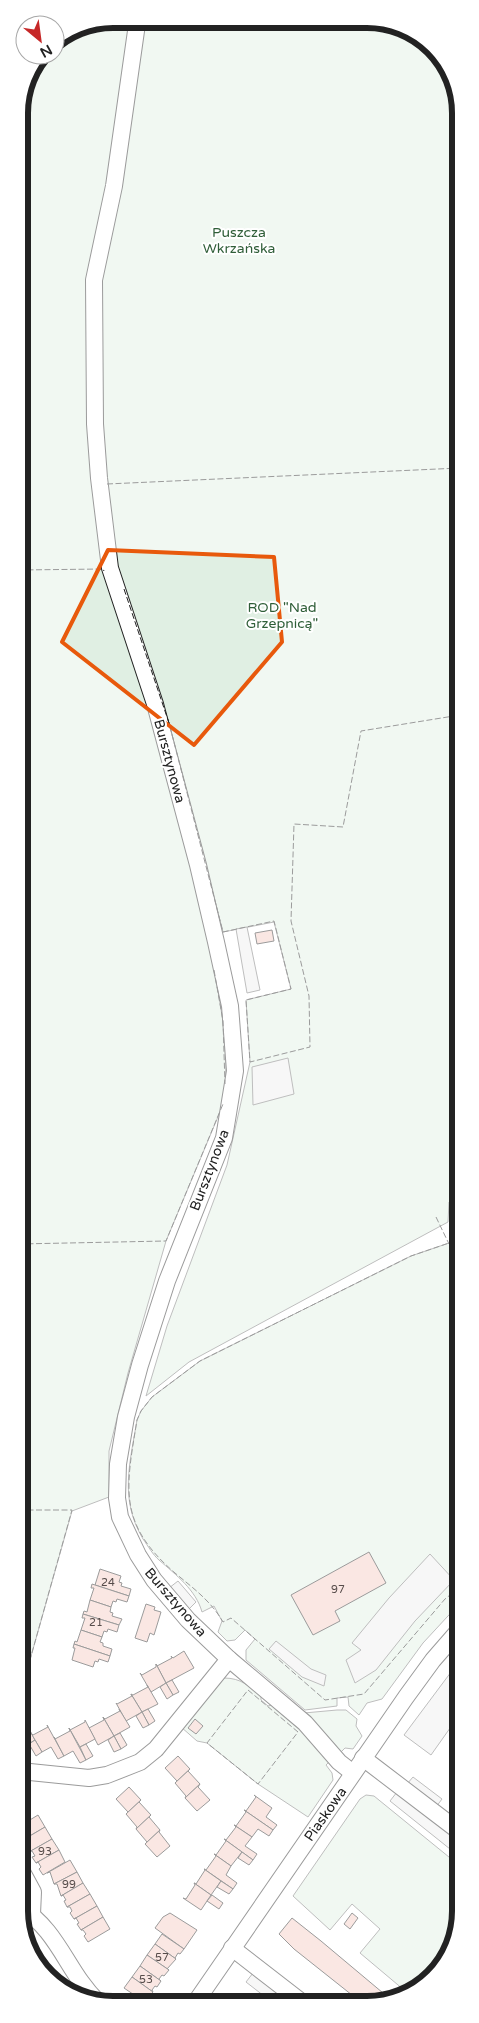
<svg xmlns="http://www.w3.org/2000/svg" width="479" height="2023" viewBox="0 0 479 2023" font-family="'Varela Round',sans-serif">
  <rect width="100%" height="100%" fill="#fff"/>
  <g fill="#e0efe3" stroke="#6f6f6f">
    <path d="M112 19 391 22 437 50 459 100 460 1196 449 1202 448 1222 189 1362 146 1396 167 1326 227 1165 250 1062 246 1000 291 989 274 922 223 932 169 723 124 589 95 483 210 944 223 1021 226 1063 225 1100 166 1241 128 1373 109 1451V1497L72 1511 26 1674 20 1681 19 106 42 55H55V40L77 26Z"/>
    <path d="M449 1243 460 1264V1603L423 1643 382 1699 367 1703 359 1715 349 1706 348 1697 337 1698V1706L305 1710 246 1660V1650L255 1639 245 1630 235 1640 227 1641 218 1632 222 1621 214 1606 202 1612C196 1590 176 1575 159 1560 153 1555 148 1546 143 1539 119 1499 130 1463 137 1420L141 1411 152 1397 200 1361 411 1256Z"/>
    <path d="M224 1678C241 1678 249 1686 261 1696V1700L268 1706 272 1705 301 1729 329 1762 326 1765 332 1773 333 1780 308 1817 258 1784 207 1743 197 1741 181 1727 218 1680Z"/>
    <path d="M337 1710H346L357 1719 356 1726 362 1736 353 1749 345 1748 340 1753 304 1713Z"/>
    <path d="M366 1795 374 1796 460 1866V1917L437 1973 404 1990 360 1953 380 1929 352 1904 330 1930 293 1896 360 1799Z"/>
  </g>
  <g fill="#ededed" stroke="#6f6f6f">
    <path d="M247 927 260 990 247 993 236 929Z"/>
    <path d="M288 1058 294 1094 253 1105 252 1067Z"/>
    <path d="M430 1554 454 1580 415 1621 376 1670 355 1683 346 1660 361 1650 352 1643 389 1598Z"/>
    <path d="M178 1581 196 1602 188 1610 169 1588Z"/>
    <path d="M276 1641 311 1669 326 1675 324 1686 302 1677 269 1649Z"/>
    <path d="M460 1660V1714L431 1755 404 1735Z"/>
    <path d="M413 1777 442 1799 436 1807 407 1784Z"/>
    <path d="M397 1792 460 1842V1857L390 1801Z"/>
    <path d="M253 1973 292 2003H273L246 1982Z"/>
  </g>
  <g fill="#f3c9c0" stroke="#222">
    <path d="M272 930 274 941 257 944 255 933Z"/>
    <path d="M369 1552 386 1583 335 1611 340 1621 313 1635 291 1595Z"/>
    <path d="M100 1569 121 1576 119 1582 122 1583 121 1586 131 1589 129 1596 95 1585Z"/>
    <path d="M92 1584 129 1596 127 1602 117 1599 116 1602 113 1601 111 1607 90 1600 94 1588H91Z"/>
    <path d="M90 1600 111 1607 110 1612 113 1613 112 1616 122 1619 119 1625 83 1614 84 1611 87 1612Z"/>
    <path d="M146 1604 155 1607 154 1610 161 1612 154 1635 150 1633 147 1642 135 1638Z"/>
    <path d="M83 1614 119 1625 117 1632 108 1629 107 1632 104 1631 102 1637 81 1630 85 1618H82Z"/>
    <path d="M81 1630 102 1637 100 1642 103 1643V1646L112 1649 110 1656 74 1644 75 1641 77 1642Z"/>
    <path d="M74 1644 110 1656 108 1662 99 1659 98 1662 95 1661 93 1667 72 1660 75 1648H73Z"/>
    <path d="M184 1651 194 1668 166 1683 156 1664 157 1666 172 1658 171 1656 173 1658Z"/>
    <path d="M156 1664 166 1683 151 1692 140 1673 142 1675 156 1667Z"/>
    <path d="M172 1680 179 1692 173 1695 166 1683Z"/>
    <path d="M166 1683 173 1695 167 1699 160 1687Z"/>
    <path d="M147 1685 158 1704 142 1712 131 1694 133 1695 148 1687Z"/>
    <path d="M131 1694 142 1712 126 1721 116 1703 117 1704 132 1696Z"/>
    <path d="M119 1709 130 1727 114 1736 103 1717 105 1719 120 1711Z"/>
    <path d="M148 1709 155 1721 149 1725 142 1712Z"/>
    <path d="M142 1712 149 1725 143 1728 136 1716Z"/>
    <path d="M103 1717 114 1736 98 1745 88 1726 89 1728 104 1720Z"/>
    <path d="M195 1719 203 1726 196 1734 188 1728Z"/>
    <path d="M85 1720 95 1739 80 1747 69 1728 70 1730 85 1722Z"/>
    <path d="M25 1721 35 1740 20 1749V1727L26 1724Z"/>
    <path d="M47 1725 64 1756 58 1759 51 1747 42 1752 31 1733 33 1735 48 1727Z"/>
    <path d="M69 1728 86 1760 80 1763 73 1751 64 1756 54 1737 55 1739 70 1731Z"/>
    <path d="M120 1733 127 1745 121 1749 114 1736Z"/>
    <path d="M114 1736 121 1749 114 1752 108 1740Z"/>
    <path d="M35 1740 42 1752 36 1756 29 1744Z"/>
    <path d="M86 1744 93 1756 86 1760 80 1747Z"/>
    <path d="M178 1756 190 1769 175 1783 177 1781 165 1768Z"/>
    <path d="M190 1769 188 1771 200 1784 185 1798 186 1796 175 1783Z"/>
    <path d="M200 1784 198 1787 210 1800 197 1811 185 1798Z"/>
    <path d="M129 1787 141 1800 126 1814 128 1812 116 1799Z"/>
    <path d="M254 1795 272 1808 266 1817 277 1825 273 1830 244 1810 246 1811 256 1797Z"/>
    <path d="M141 1800 139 1802 151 1815 136 1829 137 1827 126 1814Z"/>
    <path d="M244 1810 273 1830 269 1836 258 1829 252 1837 234 1825 236 1826 246 1812Z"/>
    <path d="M38 1815 45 1827 23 1840 20 1835V1826Z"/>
    <path d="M151 1815 149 1817 160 1830 145 1844 147 1842 136 1829Z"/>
    <path d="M234 1825 252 1837 245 1846 257 1854 253 1860 224 1839 226 1840 236 1827Z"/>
    <path d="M45 1827 52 1839 29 1852 26 1846 28 1844 25 1839 23 1840Z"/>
    <path d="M160 1830 159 1832 170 1846 157 1857 145 1844Z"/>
    <path d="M52 1839 59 1850 36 1863 32 1857 35 1856 32 1851 29 1852Z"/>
    <path d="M224 1839 242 1852 231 1866 214 1854 216 1855 226 1841Z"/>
    <path d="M59 1850 65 1862 43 1875 39 1869 41 1867 38 1862 36 1863Z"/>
    <path d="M242 1852 253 1860 249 1865 238 1858Z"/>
    <path d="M214 1854 231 1866 226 1875 237 1883 233 1889 204 1869 206 1870 216 1856Z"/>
    <path d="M70 1860 77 1872 54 1884 50 1872 47 1873Z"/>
    <path d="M204 1869 221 1881 211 1895 194 1883 196 1884 205 1870Z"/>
    <path d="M77 1872 83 1883 61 1896 57 1884H54Z"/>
    <path d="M221 1881 233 1889 229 1894 217 1887Z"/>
    <path d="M83 1883 90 1894 67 1907 64 1901 66 1900 63 1895 61 1896Z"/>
    <path d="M194 1883 211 1895 201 1910 183 1898 186 1899 195 1885Z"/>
    <path d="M90 1894 97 1906 74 1919 70 1913 72 1911 70 1907H67Z"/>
    <path d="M212 1895 223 1903 219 1909 207 1901Z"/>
    <path d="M97 1906 103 1917 81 1930 77 1924 79 1923 76 1918 74 1919Z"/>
    <path d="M170 1913 197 1930 184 1949 155 1928 163 1917Z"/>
    <path d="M352 1913 358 1918 350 1929 344 1924Z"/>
    <path d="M103 1917 110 1929 88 1942 84 1936 86 1934 83 1930H81Z"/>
    <path d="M292 1918 321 1941 389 1998 379 2003H362L294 1949 279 1934Z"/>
    <path d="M162 1934 184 1949 180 1954 178 1953 175 1958 176 1959 155 1944Z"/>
    <path d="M155 1944 176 1959 167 1969 169 1970 147 1955Z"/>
    <path d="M147 1955 169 1970 164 1976 162 1975 159 1979 161 1981 140 1966Z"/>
    <path d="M140 1966 161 1981 157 1987 155 1986 152 1990 153 1992 132 1977Z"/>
    <path d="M132 1977 153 1992 144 2001 146 2003 124 1988Z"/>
  </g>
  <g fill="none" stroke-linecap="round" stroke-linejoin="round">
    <g stroke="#222" stroke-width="18">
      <g id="minor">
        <path d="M124 19 137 24 114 186 94 280 95 424 99 478 110 568 155 704 198 865 216 942 230 1006 235 1071 224 1138 167 1281 140 1365 126 1417 118 1464 117 1498 120 1517 138 1555 154 1580 188 1620 229 1659 305 1723 339 1762 353 1773"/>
        <path d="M363 1758 460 1832"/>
        <path d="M20 1771 89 1778 107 1775 140 1762 156 1749 229 1659"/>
        <path d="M20 1868 33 1892 32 1914"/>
        <path d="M20 1907C59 1931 67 1972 98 2002"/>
        <path d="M232 1948 303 2003"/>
        <path d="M195 2003 406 1697 433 1660 460 1629"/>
      </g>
    </g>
    <use href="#minor" stroke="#fff" stroke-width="16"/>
    <g stroke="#222" stroke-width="1" stroke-dasharray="6 2.5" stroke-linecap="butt">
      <path d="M107 484 460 468"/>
      <path d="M19 570 103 569 104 571"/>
      <path d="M124 589 169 723 223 932 274 921 291 989 246 1000 250 1062 310 1047 309 996 291 921 294 824 343 827 361 731 460 715"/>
      <path d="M214 970 223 1021 225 1084"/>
      <path d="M449 1202 460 1196"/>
      <path d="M436 1217 449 1244"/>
      <path d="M19 1244 166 1241 223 1104"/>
      <path d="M460 1264 449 1243 411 1256 200 1361 152 1397 141 1411 137 1420C126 1488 117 1523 175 1573 193 1588 211 1601 223 1622L231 1618 325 1700 364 1694 445 1599 460 1587"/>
      <path d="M19 1510H72L26 1674 20 1681"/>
      <path d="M248 1690 298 1732 258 1784 207 1743Z"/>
    </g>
  </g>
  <path d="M0 0H479V2023H0ZM108 550 274 557 282 642 194 745 62 642Z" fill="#fff" fill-opacity=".55" fill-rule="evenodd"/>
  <path fill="none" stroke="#e8590c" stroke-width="4" stroke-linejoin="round" d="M108 550 274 557 282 642 194 745 62 642Z"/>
  <g text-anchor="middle" stroke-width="4" stroke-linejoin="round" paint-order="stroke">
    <g font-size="11" fill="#564c4a">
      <text x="108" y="1586">24</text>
      <text x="338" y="1593">97</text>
      <text x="96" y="1626">21</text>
      <text x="45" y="1855">93</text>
      <text x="69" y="1888">99</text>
      <text x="162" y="1961">57</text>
      <text x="146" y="1983">53</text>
    </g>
    <g font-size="14" fill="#2f5e38" stroke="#fff">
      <text x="239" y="237">Puszcza<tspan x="239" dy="16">Wkrzańska</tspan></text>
      <text x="282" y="612">ROD "Nad<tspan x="282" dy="16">Grzepnicą"</tspan></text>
    </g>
    <g font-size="14" fill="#222" stroke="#fff">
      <text transform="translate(170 761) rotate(75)" y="5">Bursztynowa</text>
      <text transform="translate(209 1170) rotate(-69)" y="5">Bursztynowa</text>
      <text transform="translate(176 1602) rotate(49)" y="5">Bursztynowa</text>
      <text transform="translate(325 1814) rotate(-55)" y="5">Piaskowa</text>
    </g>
  </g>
  <path d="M0 0H479V2023H0ZM113 28H367A85 85 0 0 1 452 113V1911A85 85 0 0 1 367 1996H113A85 85 0 0 1 28 1911V113A85 85 0 0 1 113 28Z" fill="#fff" fill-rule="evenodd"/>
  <path fill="none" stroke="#222" stroke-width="6" d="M113 28H367A85 85 0 0 1 452 113V1911A85 85 0 0 1 367 1996H113A85 85 0 0 1 28 1911V113A85 85 0 0 1 113 28Z"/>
  <g transform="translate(40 40) rotate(151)"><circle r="24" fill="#ffffff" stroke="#a7a7a7"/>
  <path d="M0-4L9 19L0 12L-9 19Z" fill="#c62828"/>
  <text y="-8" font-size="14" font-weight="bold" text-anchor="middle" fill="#222222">N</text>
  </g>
</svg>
